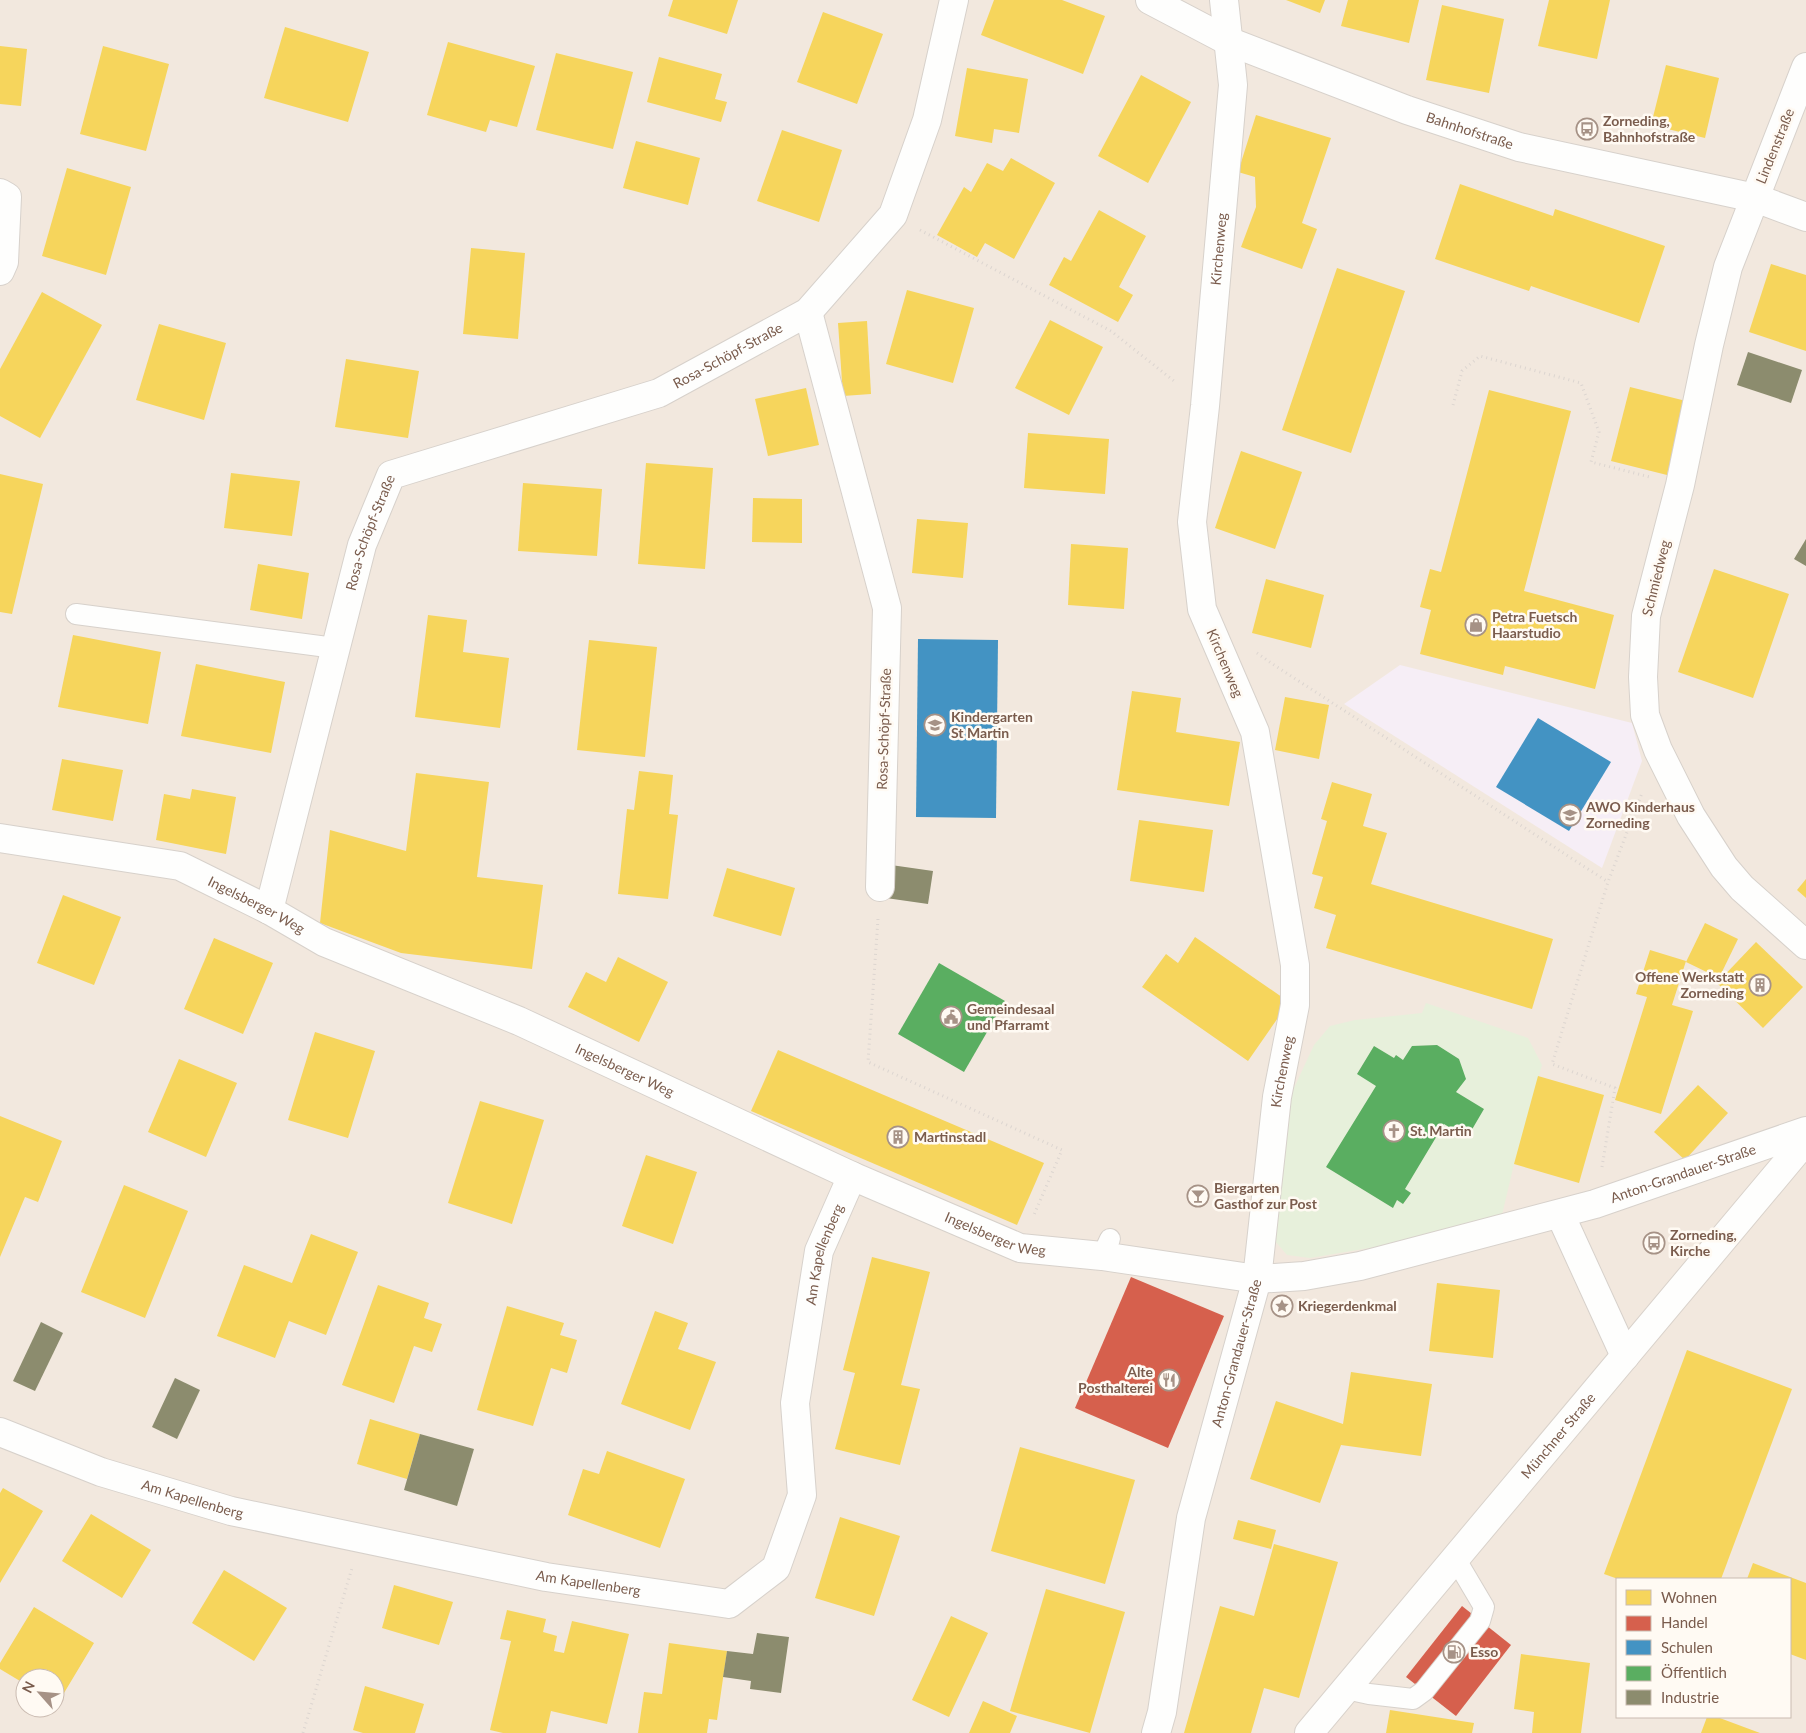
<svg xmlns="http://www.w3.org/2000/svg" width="1806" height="1733" viewBox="0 0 1806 1733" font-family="Lato,sans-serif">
  <rect width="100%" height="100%" fill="#f9f5f0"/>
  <path fill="#f2e8de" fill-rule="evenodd" d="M0 0H1806V1733H0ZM1617 1579H1790V1717H1617ZM25 1678H55V1708H25Z"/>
  <path fill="#f6eef6" d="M1400 665 1632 723 1642 761 1602 868 1344 704Z"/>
  <path fill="#e7f0db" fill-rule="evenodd" d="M1426 1003 1528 1038 1542 1065 1514 1164 1502 1215 1405 1242 1310 1258 1287 1255 1275 1241 1285 1120 1294 1088 1314 1045 1330 1026 1355 1020 1422 1013ZM1437 1045 1459 1059 1465 1079 1456 1092 1484 1109 1467 1138 1444 1124 1405 1189 1411 1193 1404 1204 1397 1200 1393 1208 1326 1167 1376 1086 1357 1073 1374 1046 1394 1058 1396 1055 1403 1060 1412 1046Z"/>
  <g fill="#f6d55c">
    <path d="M673 0H738L727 34 668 16Z"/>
    <path d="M994 0H1062L1105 16 1083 74 981 35Z"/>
    <path d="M1286 0H1325L1320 13Z"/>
    <path d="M1348 0H1419L1409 43 1341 26Z"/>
    <path d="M1549 0H1610L1597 59 1538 46Z"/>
    <path d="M1442 5 1504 19 1489 93 1426 80Z"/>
    <path d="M823 12 883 34 857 104 797 82Z"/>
    <path d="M285 27 369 52 348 122 264 98Z"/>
    <path d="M448 42 535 66 517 127 490 120 486 132 427 115Z"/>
    <path d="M0 46 27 49 21 106 0 104Z"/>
    <path d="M103 46 169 64 146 151 80 134Z"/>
    <path d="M556 53 633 72 613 149 536 130Z"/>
    <path d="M659 57 722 74 715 99 727 102 721 122 647 102Z"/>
    <path d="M1666 65 1719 78 1705 138 1651 125Z"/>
    <path d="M967 68 1028 79 1019 133 994 129 992 143 955 136Z"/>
    <path d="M1141 75 1191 102 1148 183 1098 156Z"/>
    <path d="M1256 115 1331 138 1302 223 1317 229 1302 269 1241 247 1256 207 1255 177 1238 172Z"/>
    <path d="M782 130 842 150 819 222 757 201Z"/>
    <path d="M636 141 700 158 688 205 623 188Z"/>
    <path d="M1011 158 1055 183 1014 259 985 243 977 257 937 235 964 187 971 192 987 163 1003 171Z"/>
    <path d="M67 168 131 187 106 275 42 256Z"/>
    <path d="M1460 184 1553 216 1555 209 1665 246 1639 323 1531 286 1529 291 1435 259Z"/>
    <path d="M1099 210 1146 236 1119 287 1133 295 1118 322 1049 285 1064 257 1071 261Z"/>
    <path d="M471 248 525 253 518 339 463 334Z"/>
    <path d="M1771 264 1806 275V351L1749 332Z"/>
    <path d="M1337 268 1405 291 1351 453 1282 430Z"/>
    <path d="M907 290 974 308 953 383 886 364Z"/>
    <path d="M42 292 102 325 40 438 0 416V369Z"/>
    <path d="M1050 320 1103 347 1069 415 1015 388Z"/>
    <path d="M867 321 871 394 843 396 838 323Z"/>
    <path d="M159 324 226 343 204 420 136 400Z"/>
    <path d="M346 359 419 371 408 438 335 427Z"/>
    <path d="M1630 387 1686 401 1667 475 1611 461Z"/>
    <path d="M806 388 819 445 768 456 755 399Z"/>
    <path d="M1489 390 1571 411 1524 591 1614 615 1595 689 1505 666 1503 675 1420 654 1431 610 1420 607 1430 569 1441 572Z"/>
    <path d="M1028 433 1109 439 1105 494 1024 488Z"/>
    <path d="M1241 451 1302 472 1275 549 1215 528Z"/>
    <path d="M646 463 713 468 705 569 638 564Z"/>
    <path d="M231 473 300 481 292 536 224 528Z"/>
    <path d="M0 474 43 484 12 614 0 612Z"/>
    <path d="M523 483 602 489 597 556 518 551Z"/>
    <path d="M753 498 802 499V543L752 542Z"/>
    <path d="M917 519 968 523 963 578 912 573Z"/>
    <path d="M1071 544 1128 548 1124 609 1068 605Z"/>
    <path d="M258 564 309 573 302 619 250 610Z"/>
    <path d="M1714 569 1789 594 1753 698 1678 672Z"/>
    <path d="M1266 579 1324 595 1311 648 1252 633Z"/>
    <path d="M428 615 467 620 463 652 509 658 500 728 415 717Z"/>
    <path d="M73 635 161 652 148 724 58 707Z"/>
    <path d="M589 640 657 647 645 757 577 750Z"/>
    <path d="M196 664 285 682 271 753 181 736Z"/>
    <path d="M1132 691 1181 698 1176 732 1240 742 1229 806 1117 790Z"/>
    <path d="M1285 697 1329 705 1319 759 1275 750Z"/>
    <path d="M62 759 123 770 113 821 52 810Z"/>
    <path d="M639 771 673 775 669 814 678 815 668 899 618 894 627 809 634 810Z"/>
    <path d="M416 773 489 782 477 877 543 885 532 969 401 953 320 923 330 830 406 851Z"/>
    <path d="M1332 782 1372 794 1363 826 1387 833 1371 884 1553 939 1532 1009 1326 948 1336 915 1314 908 1323 877 1312 874 1327 821 1321 819Z"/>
    <path d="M192 789 236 797 226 854 156 840 164 794 190 799Z"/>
    <path d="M1139 820 1213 830 1204 892 1130 881Z"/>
    <path d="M727 868 795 888 781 936 713 916Z"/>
    <path d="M1806 879V898L1797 890Z"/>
    <path d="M63 895 121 917 94 985 37 963Z"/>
    <path d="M1705 923 1738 939 1719 978 1686 962Z"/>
    <path d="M1195 937 1289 1002 1248 1061 1142 987 1166 954 1178 963Z"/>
    <path d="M214 938 273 963 243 1034 184 1009Z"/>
    <path d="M1756 942 1803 987 1763 1028 1717 983Z"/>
    <path d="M1650 950 1686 961 1672 1005 1693 1011 1661 1114 1615 1100 1647 997 1636 994Z"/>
    <path d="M618 957 668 982 639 1042 568 1007 586 972 606 982Z"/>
    <path d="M315 1032 375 1051 348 1138 288 1120Z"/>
    <path d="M778 1050 1044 1163 1017 1225 751 1111Z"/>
    <path d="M179 1059 237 1083 206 1157 148 1132Z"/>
    <path d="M1538 1076 1604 1095 1579 1183 1514 1164Z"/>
    <path d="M1698 1085 1728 1113 1685 1160 1654 1132Z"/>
    <path d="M480 1101 544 1120 512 1224 448 1203Z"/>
    <path d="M0 1116 62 1141 38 1202 25 1197 0 1257Z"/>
    <path d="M646 1155 697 1172 673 1244 622 1226Z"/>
    <path d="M124 1185 188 1211 145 1318 81 1292Z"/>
    <path d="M311 1234 358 1252 326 1335 289 1321 275 1358 217 1336 244 1265 292 1283Z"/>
    <path d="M872 1257 930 1272 901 1385 920 1389 900 1465 835 1449 855 1373 843 1370Z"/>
    <path d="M1437 1283 1500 1290 1493 1358 1429 1351Z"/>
    <path d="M378 1285 429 1303 424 1318 442 1324 432 1352 414 1346 394 1403 342 1385Z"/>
    <path d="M507 1306 564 1323 560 1335 577 1340 567 1373 551 1368 533 1426 477 1410Z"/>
    <path d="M655 1311 688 1323 678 1349 716 1362 690 1430 621 1404Z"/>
    <path d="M1687 1350 1792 1389 1721 1579H1618L1604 1574Z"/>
    <path d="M1351 1372 1432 1384 1421 1456 1341 1445 1320 1503 1250 1479 1276 1401 1343 1424Z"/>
    <path d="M370 1419 420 1434 407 1479 357 1464Z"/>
    <path d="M1020 1447 1135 1480 1105 1584 991 1551Z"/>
    <path d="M607 1451 685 1479 660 1548 568 1515 583 1469 599 1474Z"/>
    <path d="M3 1488 43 1511 0 1583V1493Z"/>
    <path d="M91 1514 151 1550 122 1598 62 1561Z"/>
    <path d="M840 1517 900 1536 874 1616 815 1598Z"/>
    <path d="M1238 1520 1276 1530 1271 1549 1233 1539Z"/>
    <path d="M1274 1544 1338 1562 1299 1698 1264 1688 1251 1733H1184L1220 1606 1254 1616Z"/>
    <path d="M1753 1563 1806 1583V1660L1790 1654V1579H1747Z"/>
    <path d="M224 1570 287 1608 254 1661 192 1623Z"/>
    <path d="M394 1585 453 1602 439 1645 382 1628Z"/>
    <path d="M1046 1589 1125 1612 1090 1733 1010 1711Z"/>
    <path d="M34 1607 94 1643 58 1703 55 1702V1678H25V1684L0 1669V1663Z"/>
    <path d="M507 1610 546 1619 543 1632 557 1636 554 1651 564 1653 572 1621 629 1634 607 1724 551 1711 546 1733H503L490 1730 511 1641 500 1639Z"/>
    <path d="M951 1616 988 1633 949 1717 912 1700Z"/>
    <path d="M669 1643 727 1651 717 1720 709 1719 707 1733H638L644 1692 662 1694Z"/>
    <path d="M1521 1654 1590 1663 1581 1733H1532L1534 1712 1514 1709Z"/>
    <path d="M365 1686 424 1704 415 1733H363L353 1730Z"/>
    <path d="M983 1701 1017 1716 1010 1733H969Z"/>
    <path d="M1390 1710 1474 1723 1472 1733H1386Z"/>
    <path d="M1707 1717H1717L1760 1733H1701Z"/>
  </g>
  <g fill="#d6604d">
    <path d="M1131 1277 1224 1316 1168 1448 1075 1408Z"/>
    <path d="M1462 1606 1511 1645 1456 1716 1406 1677Z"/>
  </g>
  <g fill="#4393c3">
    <path d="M918 639 998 640 996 818 916 817Z"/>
    <path d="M1538 718 1611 762 1569 831 1496 787Z"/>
  </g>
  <g fill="#5aae61">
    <path d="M939 963 1005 1001 964 1072 898 1034Z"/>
    <path d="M1437 1045 1459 1059 1466 1079 1456 1092 1484 1109 1467 1138 1444 1124 1405 1189 1411 1193 1403 1204 1397 1200 1393 1208 1326 1167 1376 1086 1357 1074 1374 1046 1394 1058 1396 1055 1403 1060 1412 1046Z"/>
  </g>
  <g fill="#8c8c6e">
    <path d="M1748 352 1802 370 1791 403 1737 385Z"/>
    <path d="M1806 539V566L1794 559Z"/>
    <path d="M891 865 933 871 928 904 886 898Z"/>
    <path d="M41 1322 63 1333 35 1391 13 1381Z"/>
    <path d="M175 1378 200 1390 177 1439 152 1427Z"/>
    <path d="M420 1434 474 1449 457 1506 404 1490Z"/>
    <path d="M757 1633 789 1637 781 1693 750 1689 751 1681 723 1677 727 1651 753 1654Z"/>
  </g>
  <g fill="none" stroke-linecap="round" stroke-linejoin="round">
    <g stroke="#d7d1cb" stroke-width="22">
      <g id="lane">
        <path d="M76 614 335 648"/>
        <path d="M1102 1256 1110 1239"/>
        <path d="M1346 1689 1369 1694 1413 1699 1424 1691 1480 1621 1484 1607 1455 1558"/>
      </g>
    </g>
    <g stroke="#d7d1cb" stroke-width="30">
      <g id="street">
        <path id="s1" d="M1150 0 1228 41 1407 110 1519 147 1755 198 1806 217"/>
        <path d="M1806 67 1728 267 1709 345 1680 485 1646 616 1643 677 1645 715 1658 750 1691 816 1724 867 1742 888 1806 945"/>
        <path d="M0 193 7 197 4 262 0 271"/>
        <path d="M808 312 887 608 880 887"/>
        <path id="s2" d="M0 838 180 866 269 910 324 942 519 1021 852 1176 1020 1248 1102 1256 1257 1279 1304 1276 1360 1266 1595 1204 1806 1131"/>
        <path id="s3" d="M269 910 362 545 391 475 659 393 808 312 893 215 927 120 954 0"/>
        <path d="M1560 1214 1625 1356"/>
        <path id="s4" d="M0 1432 101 1472 231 1511 546 1577 729 1604 776 1568 802 1495 795 1403 819 1251 852 1176"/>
        <path id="s5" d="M1156 1733 1162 1712 1191 1518 1257 1279 1277 1097 1295 1005V965L1255 732 1202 609 1192 522 1205 406 1233 85 1224 0"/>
      </g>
    </g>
    <g stroke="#d9d2cb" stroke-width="30">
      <g id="secondary">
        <path id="s6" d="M1309 1733 1806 1140"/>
      </g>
    </g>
    <g stroke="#dcd5d0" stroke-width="3" stroke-dasharray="1 4" stroke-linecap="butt">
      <path d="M920 230 1111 331 1174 381"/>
      <path d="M1453 405 1462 371 1480 356 1581 383 1599 432 1591 462 1650 477"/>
      <path d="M1257 653 1271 663 1608 882"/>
      <path d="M878 919 868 1062 1062 1150 1033 1217"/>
      <path d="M1602 1167 1615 1088 1552 1064 1608 882 1642 793"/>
      <path d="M303 1733 352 1568"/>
    </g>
    <use href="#lane" stroke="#fefefd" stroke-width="20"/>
    <use href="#street" stroke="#fefefd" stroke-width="28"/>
    <use href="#secondary" stroke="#fefefd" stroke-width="28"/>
  </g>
  <defs>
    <g id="bus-ring" transform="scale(1.125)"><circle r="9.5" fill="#fffaf3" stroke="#a69286" stroke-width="1.5"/><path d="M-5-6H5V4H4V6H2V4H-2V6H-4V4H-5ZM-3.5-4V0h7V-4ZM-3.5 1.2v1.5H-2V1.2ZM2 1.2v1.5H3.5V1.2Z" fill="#a69286"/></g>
    <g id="shop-ring" transform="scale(1.125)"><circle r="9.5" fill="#fffaf3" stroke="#a69286" stroke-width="1.5"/><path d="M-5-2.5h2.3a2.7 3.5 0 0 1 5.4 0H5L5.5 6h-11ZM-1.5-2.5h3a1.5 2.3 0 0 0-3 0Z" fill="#a69286"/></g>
    <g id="school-ring" transform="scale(1.125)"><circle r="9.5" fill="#fffaf3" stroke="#a69286" stroke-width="1.5"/><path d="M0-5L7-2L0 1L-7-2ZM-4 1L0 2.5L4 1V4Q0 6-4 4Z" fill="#a69286"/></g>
    <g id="building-ring" transform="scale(1.125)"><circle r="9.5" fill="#fffaf3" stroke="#a69286" stroke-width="1.5"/><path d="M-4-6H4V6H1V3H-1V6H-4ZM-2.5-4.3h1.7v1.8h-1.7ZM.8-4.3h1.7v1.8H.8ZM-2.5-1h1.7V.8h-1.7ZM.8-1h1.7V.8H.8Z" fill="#a69286"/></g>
    <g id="civic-ring" transform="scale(1.125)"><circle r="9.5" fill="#fffaf3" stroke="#a69286" stroke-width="1.5"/><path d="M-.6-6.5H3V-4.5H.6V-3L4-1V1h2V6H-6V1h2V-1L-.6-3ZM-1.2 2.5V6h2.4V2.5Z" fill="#a69286"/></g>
    <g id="church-ring" transform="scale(1.125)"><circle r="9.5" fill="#fffaf3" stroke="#a69286" stroke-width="1.5"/><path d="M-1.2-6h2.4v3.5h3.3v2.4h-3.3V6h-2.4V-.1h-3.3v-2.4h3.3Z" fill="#a69286"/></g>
    <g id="bar-ring" transform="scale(1.125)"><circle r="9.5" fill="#fffaf3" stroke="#a69286" stroke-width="1.5"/><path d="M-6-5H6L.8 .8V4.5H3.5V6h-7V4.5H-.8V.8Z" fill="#a69286"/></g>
    <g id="sight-ring" transform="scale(1.125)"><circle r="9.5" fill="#fffaf3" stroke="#a69286" stroke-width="1.5"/><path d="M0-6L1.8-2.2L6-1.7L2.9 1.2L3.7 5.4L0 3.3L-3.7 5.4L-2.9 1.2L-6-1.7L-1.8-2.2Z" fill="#a69286"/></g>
    <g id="restaurant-ring" transform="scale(1.125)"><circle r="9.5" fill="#fffaf3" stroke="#a69286" stroke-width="1.5"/><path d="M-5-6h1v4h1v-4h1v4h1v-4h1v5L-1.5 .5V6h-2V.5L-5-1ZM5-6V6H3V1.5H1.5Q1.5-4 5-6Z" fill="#a69286"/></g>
    <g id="fuel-ring" transform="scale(1.125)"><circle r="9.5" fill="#fffaf3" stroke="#a69286" stroke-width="1.5"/><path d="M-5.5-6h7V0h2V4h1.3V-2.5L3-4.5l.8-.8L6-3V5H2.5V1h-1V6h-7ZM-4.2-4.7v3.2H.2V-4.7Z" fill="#a69286"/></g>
  </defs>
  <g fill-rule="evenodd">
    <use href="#bus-ring" x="1587" y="129"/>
    <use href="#shop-ring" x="1476" y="625"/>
    <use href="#school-ring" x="935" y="725"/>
    <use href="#school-ring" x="1570" y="815"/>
    <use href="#building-ring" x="1760" y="985"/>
    <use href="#civic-ring" x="951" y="1017"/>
    <use href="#church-ring" x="1394" y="1131"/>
    <use href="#building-ring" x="898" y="1137"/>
    <use href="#bar-ring" x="1198" y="1196"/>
    <use href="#bus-ring" x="1654" y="1243"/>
    <use href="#sight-ring" x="1282" y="1306"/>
    <use href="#restaurant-ring" x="1169" y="1380"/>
    <use href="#fuel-ring" x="1454" y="1652"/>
  </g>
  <g text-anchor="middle" stroke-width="5" stroke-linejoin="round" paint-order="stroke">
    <g font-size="14" font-weight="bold" fill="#7a5c4d" stroke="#fffaf3" text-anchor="start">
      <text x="1603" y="126">Zorneding,<tspan x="1603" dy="16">Bahnhofstraße</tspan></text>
      <text x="1492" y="622">Petra Fuetsch<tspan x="1492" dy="16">Haarstudio</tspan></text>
      <text x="951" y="722">Kindergarten<tspan x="951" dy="16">St Martin</tspan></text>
      <text x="1586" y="812">AWO Kinderhaus<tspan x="1586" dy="16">Zorneding</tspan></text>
      <text x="1744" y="982" text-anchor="end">Offene Werkstatt<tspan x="1744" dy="16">Zorneding</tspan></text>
      <text x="967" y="1014">Gemeindesaal<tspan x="967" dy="16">und Pfarramt</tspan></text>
      <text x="1410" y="1136">St. Martin</text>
      <text x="914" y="1142">Martinstadl</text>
      <text x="1214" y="1193">Biergarten<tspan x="1214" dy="16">Gasthof zur Post</tspan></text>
      <text x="1670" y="1240">Zorneding,<tspan x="1670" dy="16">Kirche</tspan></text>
      <text x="1298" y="1311">Kriegerdenkmal</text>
      <text x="1153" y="1377" text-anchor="end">Alte<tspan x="1153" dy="16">Posthalterei</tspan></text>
      <text x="1470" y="1657">Esso</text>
    </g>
    <g font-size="14" fill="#7a5c4d" stroke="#fffaf3">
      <text dy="5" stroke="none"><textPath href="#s1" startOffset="346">Bahnhofstraße</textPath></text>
      <text transform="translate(1775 146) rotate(-68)" y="5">Lindenstraße</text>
      <text dy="5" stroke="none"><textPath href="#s5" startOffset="1515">Kirchenweg</textPath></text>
      <text dy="5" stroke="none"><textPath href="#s3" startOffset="811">Rosa-Schöpf-Straße</textPath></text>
      <text dy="5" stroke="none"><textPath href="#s3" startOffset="391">Rosa-Schöpf-Straße</textPath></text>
      <text transform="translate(1656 578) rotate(-76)" y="5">Schmiedweg</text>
      <text transform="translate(1225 663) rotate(67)" y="5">Kirchenweg</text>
      <text transform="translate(884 729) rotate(-88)" y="5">Rosa-Schöpf-Straße</text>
      <text dy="5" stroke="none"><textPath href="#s2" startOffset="268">Ingelsberger Weg</textPath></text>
      <text dy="5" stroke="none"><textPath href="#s2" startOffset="672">Ingelsberger Weg</textPath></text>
      <text dy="5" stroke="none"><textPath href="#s5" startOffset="675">Kirchenweg</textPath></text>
      <text dy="5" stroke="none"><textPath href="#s2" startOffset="1785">Anton-Grandauer-Straße</textPath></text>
      <text dy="5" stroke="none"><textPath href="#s2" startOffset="1078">Ingelsberger Weg</textPath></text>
      <text dy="5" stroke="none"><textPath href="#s4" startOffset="1132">Am Kapellenberg</textPath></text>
      <text dy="5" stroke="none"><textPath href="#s5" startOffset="389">Anton-Grandauer-Straße</textPath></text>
      <text dy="5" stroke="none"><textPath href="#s6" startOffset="388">Münchner Straße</textPath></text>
      <text dy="5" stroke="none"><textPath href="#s4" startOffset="204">Am Kapellenberg</textPath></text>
      <text dy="5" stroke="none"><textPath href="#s4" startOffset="609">Am Kapellenberg</textPath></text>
    </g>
  </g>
  <rect x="1616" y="1578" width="175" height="140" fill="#fffaf3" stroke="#cabbb1"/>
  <rect x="1626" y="1590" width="25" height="15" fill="#f6d55c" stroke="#cabbb1"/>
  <text x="1661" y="1603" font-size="15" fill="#7a5c4d">Wohnen</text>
  <rect x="1626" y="1616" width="25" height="15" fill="#d6604d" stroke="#cabbb1"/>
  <text x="1661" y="1628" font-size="15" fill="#7a5c4d">Handel</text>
  <rect x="1626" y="1640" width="25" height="15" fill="#4393c3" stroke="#cabbb1"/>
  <text x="1661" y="1653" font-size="15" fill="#7a5c4d">Schulen</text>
  <rect x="1626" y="1666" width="25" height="15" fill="#5aae61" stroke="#cabbb1"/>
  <text x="1661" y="1678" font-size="15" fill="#7a5c4d">Öffentlich</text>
  <rect x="1626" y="1690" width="25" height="15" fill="#8c8c6e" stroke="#cabbb1"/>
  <text x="1661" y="1703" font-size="15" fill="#7a5c4d">Industrie</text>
  <g transform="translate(40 1693) rotate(297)"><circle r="24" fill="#fffaf3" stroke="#cabbb1"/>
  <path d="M0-4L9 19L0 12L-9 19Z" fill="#a69286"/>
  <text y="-8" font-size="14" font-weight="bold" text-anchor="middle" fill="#7a5c4d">N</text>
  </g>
</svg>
